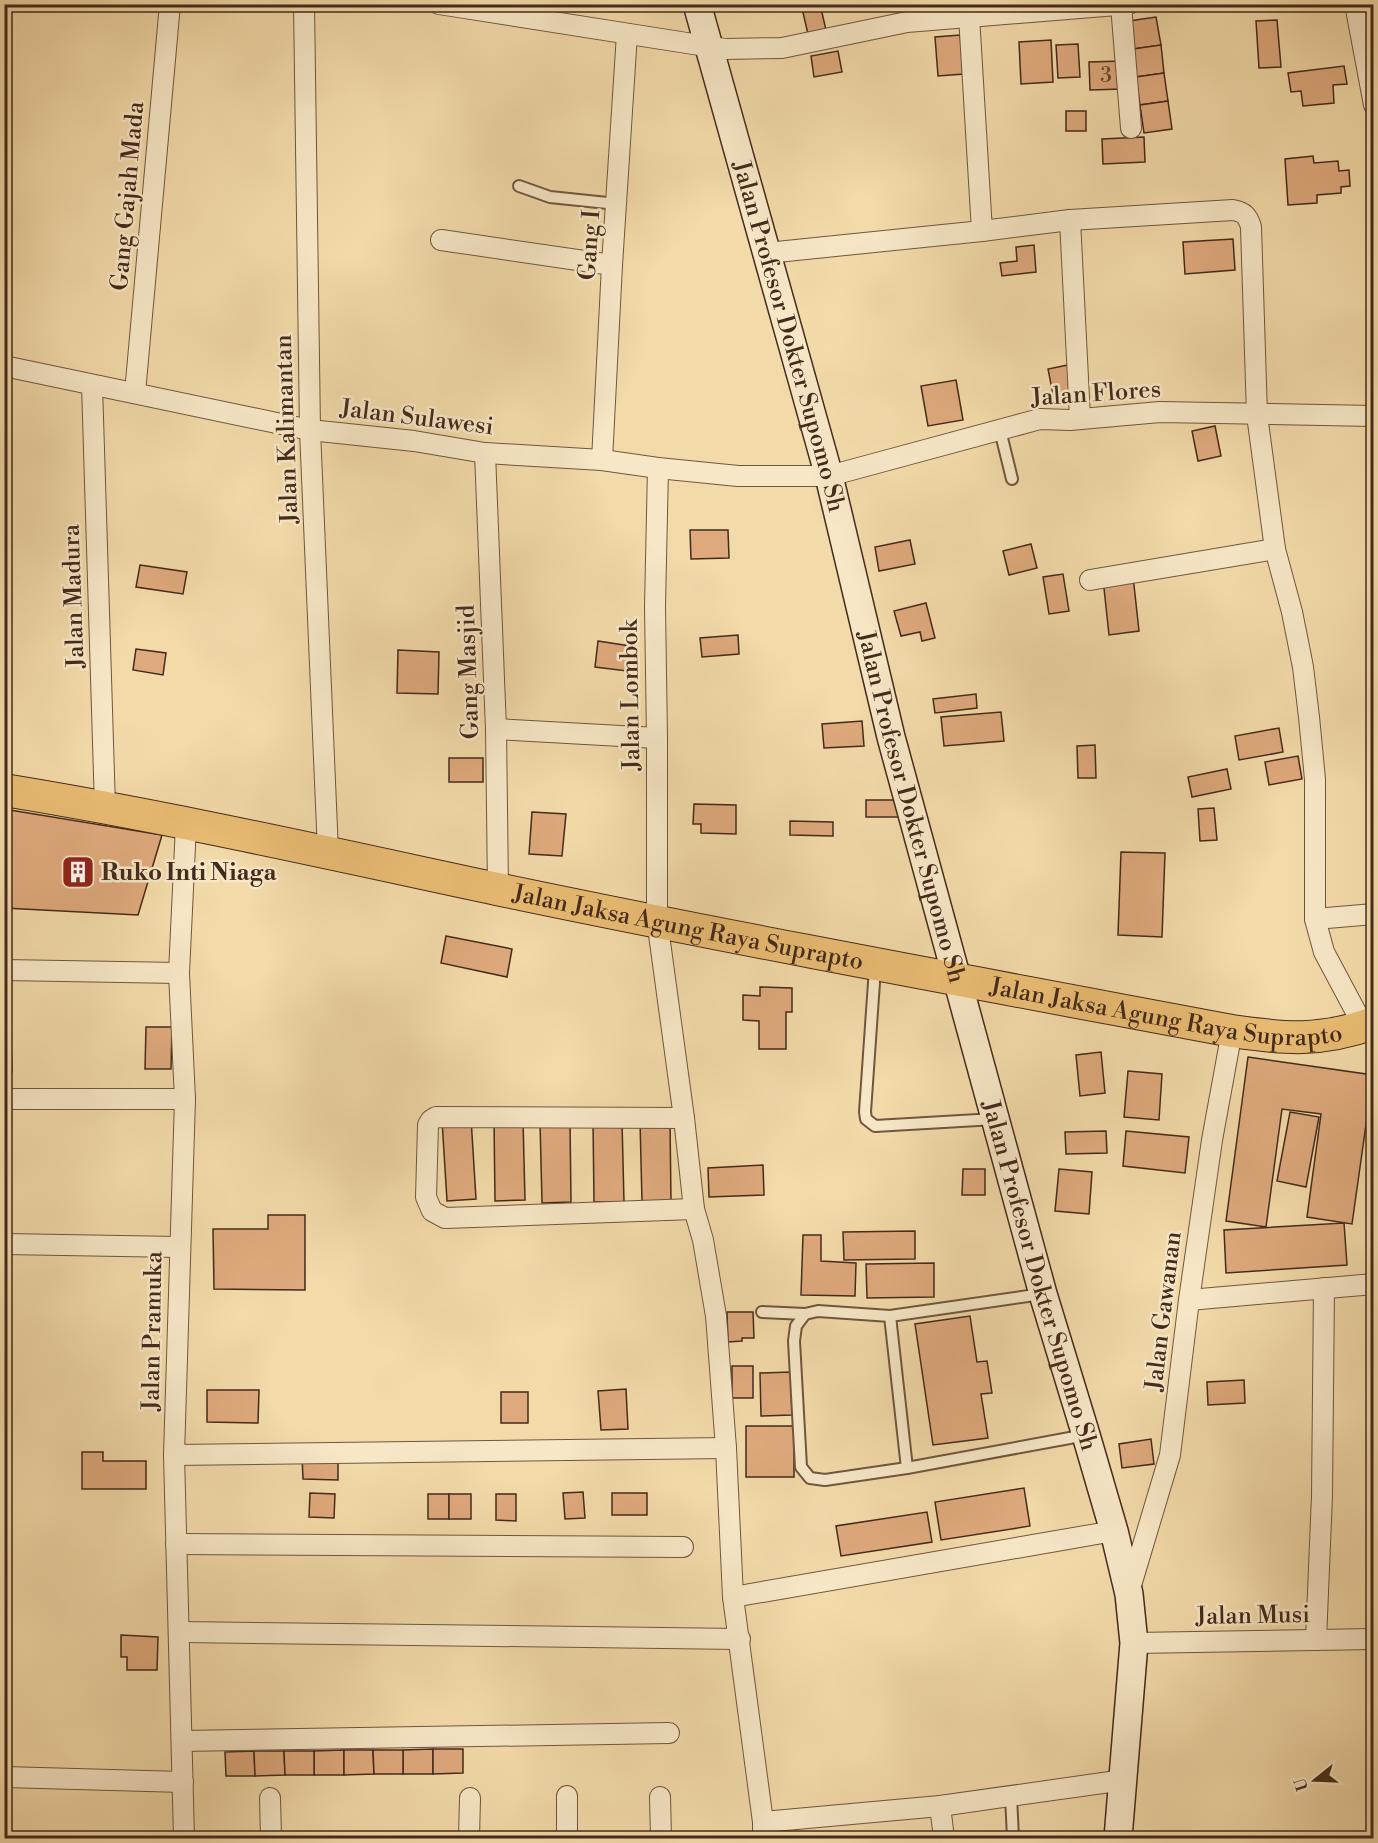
<svg xmlns="http://www.w3.org/2000/svg" width="1378" height="1843" viewBox="0 0 1378 1843" font-family="'Libre Bodoni',serif">
  <rect width="100%" height="100%" fill="#f3daa9"/>
  <filter id="stains"><feTurbulence type="fractalNoise" baseFrequency=".00333" numOctaves="4"/><feColorMatrix values="0 0 0 0 .2 0 0 0 0 .09 0 0 0 0 .02 0 0 0 .5 -.17"/></filter>
  <radialGradient id="worn" r=".72"><stop offset=".6" stop-color="#630" stop-opacity="0"/><stop offset="1" stop-color="#630" stop-opacity=".3"/></radialGradient>
  <g fill="#dea97d" stroke="#442a1c" stroke-width="1.5">
    <path d="M801 4H820L826 30 808 34Z"/>
    <path d="M1156 17 1161 45 1133 49 1129 21Z"/>
    <path d="M1277 20 1281 67 1259 68 1256 21Z"/>
    <path d="M960 35 964 74 938 76 935 37Z"/>
    <path d="M1051 40 1053 82 1021 84 1019 42Z"/>
    <path d="M1078 44 1080 77 1058 78 1056 45Z"/>
    <path d="M1161 45 1164 73 1136 77 1133 49Z"/>
    <path d="M838 51 842 72 814 77 811 56Z"/>
    <path d="M1122 61 1123 89 1090 90 1089 62Z"/>
    <path d="M1344 66 1347 84 1333 85 1334 103 1303 106 1301 91 1291 92 1288 73Z"/>
    <path d="M1164 73 1168 101 1140 105 1136 77Z"/>
    <path d="M1168 101 1172 129 1144 133 1140 105Z"/>
    <rect x="1066" y="111" width="20" height="20"/>
    <path d="M1144 137 1145 162 1103 164 1102 139Z"/>
    <path d="M1313 156 1314 163 1338 161 1339 171 1349 170 1350 186 1341 187V193L1317 195V203L1288 205 1285 159Z"/>
    <path d="M1233 239 1235 270 1185 274 1183 242Z"/>
    <path d="M1034 245 1036 272 1002 276 1000 263 1017 261 1016 247Z"/>
    <path d="M1068 365 1074 395 1054 399 1048 369Z"/>
    <path d="M956 380 963 420 928 426 921 386Z"/>
    <path d="M1215 426 1221 456 1198 461 1192 431Z"/>
    <path d="M690 530H728L729 558 691 559Z"/>
    <path d="M910 540 915 564 879 571 875 547Z"/>
    <path d="M1031 544 1037 568 1009 575 1003 551Z"/>
    <path d="M140 565 187 572 183 594 136 587Z"/>
    <path d="M1063 574 1069 611 1049 614 1043 577Z"/>
    <path d="M1133 576 1139 631 1109 635 1103 579Z"/>
    <path d="M926 603 935 638 922 641 920 632 901 636 894 611Z"/>
    <path d="M738 635 739 654 702 657 700 638Z"/>
    <path d="M598 641 630 646 627 671 595 667Z"/>
    <path d="M136 649 166 653 163 675 133 670Z"/>
    <path d="M398 650 439 652 438 694 397 693Z"/>
    <path d="M976 694 977 708 935 713 933 699Z"/>
    <path d="M1001 712 1004 741 944 746 941 717Z"/>
    <path d="M862 721 864 746 824 748 822 724Z"/>
    <path d="M1279 728 1283 752 1239 760 1235 736Z"/>
    <path d="M1095 745 1096 778H1078L1077 746Z"/>
    <path d="M1298 756 1302 779 1269 785 1265 762Z"/>
    <rect x="449" y="758" width="34" height="24"/>
    <path d="M1227 769 1231 789 1192 797 1188 777Z"/>
    <rect x="866" y="800" width="33" height="17"/>
    <path d="M694 804 736 805V834L701 833V824H693Z"/>
    <path d="M1214 808 1217 840 1200 841 1198 809Z"/>
    <path d="M4 809 162 835 138 915 4 908Z"/>
    <path d="M532 812 566 814 562 856 529 854Z"/>
    <path d="M790 821 833 822V836L790 835Z"/>
    <path d="M1121 852 1165 853 1162 937 1118 935Z"/>
    <path d="M446 936 512 949 507 977 441 963Z"/>
    <path d="M760 987 792 988V1012H786V1049H759V1021L743 1020V995L760 996Z"/>
    <path d="M146 1027H172L171 1069H145Z"/>
    <path d="M4 1039H11L12 1072H4Z"/>
    <path d="M1101 1052 1105 1093 1080 1096 1076 1055Z"/>
    <path d="M1248 1057 1373 1075 1352 1224 1307 1217 1321 1114 1282 1109 1266 1227 1226 1221Z"/>
    <path d="M1128 1071 1162 1074 1159 1120 1124 1117Z"/>
    <path d="M1290 1112 1319 1117 1306 1187 1277 1181Z"/>
    <path d="M471 1118 476 1199 447 1201 442 1120Z"/>
    <path d="M494 1120H523L525 1200 495 1201Z"/>
    <path d="M593 1121H622L624 1202H594Z"/>
    <path d="M640 1121H670L671 1202H642Z"/>
    <path d="M540 1122H570L571 1202 542 1203Z"/>
    <path d="M1106 1131 1107 1153 1066 1154 1065 1132Z"/>
    <path d="M1126 1131 1189 1137 1185 1173 1123 1166Z"/>
    <path d="M763 1165 764 1195 709 1197 708 1168Z"/>
    <path d="M963 1169H985V1195H962Z"/>
    <path d="M1059 1169 1092 1172 1089 1214 1055 1211Z"/>
    <path d="M268 1215H305V1290L214 1289 213 1229H268Z"/>
    <path d="M1344 1223 1347 1265 1226 1273 1224 1230Z"/>
    <path d="M915 1231V1259L844 1260 843 1232Z"/>
    <path d="M803 1235H821V1261L856 1263 855 1296 801 1295Z"/>
    <path d="M934 1263V1297L867 1298 866 1264Z"/>
    <path d="M727 1312H753L754 1338H742V1341L728 1342Z"/>
    <path d="M970 1316 977 1362 987 1361 992 1393 981 1394 988 1438 933 1445 915 1324Z"/>
    <rect x="732" y="1366" width="21" height="32"/>
    <path d="M791 1372 792 1415 761 1416 760 1373Z"/>
    <path d="M1244 1380 1245 1403 1208 1405 1207 1382Z"/>
    <path d="M626 1389 628 1429 601 1430 598 1391Z"/>
    <path d="M207 1390H259L258 1423 207 1422Z"/>
    <rect x="501" y="1392" width="27" height="31"/>
    <rect x="746" y="1426" width="48" height="51"/>
    <path d="M1151 1439 1154 1464 1122 1468 1119 1444Z"/>
    <path d="M82 1452H103V1461H146V1489H82Z"/>
    <path d="M302 1456H338V1480L303 1479Z"/>
    <path d="M1024 1488 1030 1526 941 1540 935 1502Z"/>
    <path d="M583 1492 585 1518 565 1519 563 1493Z"/>
    <path d="M310 1493 335 1494 334 1518 309 1517Z"/>
    <rect x="612" y="1493" width="35" height="22"/>
    <rect x="428" y="1494" width="21" height="25"/>
    <rect x="449" y="1494" width="22" height="25"/>
    <path d="M496 1494H516V1521L496 1520Z"/>
    <path d="M927 1512 932 1542 841 1556 836 1526Z"/>
    <path d="M121 1635 158 1637 157 1670H127V1657H121Z"/>
    <path d="M433 1749V1774H403V1750Z"/>
    <path d="M433 1749H463V1773L433 1774Z"/>
    <path d="M344 1750V1775H314V1751Z"/>
    <path d="M344 1750H373L374 1774 344 1775Z"/>
    <path d="M373 1750H403V1774H374Z"/>
    <path d="M254 1751 255 1776H226L225 1752Z"/>
    <path d="M254 1751H284L285 1775 255 1776Z"/>
    <path d="M284 1751H314V1775H285Z"/>
    <path d="M229 1833H247V1838H251H229Z"/>
  </g>
  <g fill="none" stroke-linecap="round" stroke-linejoin="round">
    <g stroke="#70563f" stroke-width="14">
      <g id="lane">
        <path d="M519 186 550 197 617 204"/>
        <path d="M1000 430 1012 479"/>
        <path d="M875 968 865 1112 866 1119 875 1126 995 1119"/>
        <path d="M1042 1294 890 1316 818 1311 805 1314 796 1326 794 1341 801 1467 810 1478 825 1480 907 1468 1086 1435"/>
        <path d="M762 1312 805 1314"/>
        <path d="M890 1316 907 1468"/>
        <path d="M1011 1796 1013 1838"/>
      </g>
    </g>
    <g stroke="#70563f" stroke-width="22">
      <g id="street">
        <path d="M304 4 310 430 328 852"/>
        <path d="M439 4 725 49 782 48 907 22 1129 4"/>
        <path d="M1355 4 1374 105"/>
        <path d="M1121 5 1131 128"/>
        <path d="M969 16 982 231"/>
        <path d="M1070 220 1080 418"/>
        <path d="M441 240 612 265"/>
        <path d="M767 253 982 231 1070 220 1233 210C1244 212 1248 216 1251 227L1257 415 1275 549 1292 612 1303 667 1309 717 1315 779V919L1324 952 1364 1027"/>
        <path d="M4 366 310 430 414 441 485 453 602 460 658 468 738 476H829L1040 419 1070 420 1160 412 1374 416"/>
        <path d="M92 385 105 807"/>
        <path d="M135 393 170 4"/>
        <path d="M485 453 496 729 498 889"/>
        <path d="M602 460 612 265 627 34"/>
        <path d="M658 468 655 606 657 738V920L684 1118 694 1209 703 1240 716 1316 726 1448 733 1597 763 1822V1838"/>
        <path d="M1090 580 1275 549"/>
        <path d="M496 729 657 738"/>
        <path d="M1315 919 1374 914"/>
        <path d="M4 970 179 973"/>
        <path d="M4 1099H185"/>
        <path d="M684 1118 436 1117 431 1120 428 1125 426 1197 432 1211 445 1218 694 1209"/>
        <path d="M4 1244 179 1247"/>
        <path d="M1189 1300 1374 1284"/>
        <path d="M174 1455 726 1448"/>
        <path d="M176 1544 683 1547"/>
        <path d="M1129 1592 1170 1455 1189 1300 1212 1140 1232 1031"/>
        <path d="M733 1597 1114 1531"/>
        <path d="M180 1632 740 1639"/>
        <path d="M1316 1640 1322 1496 1324 1288"/>
        <path d="M1134 1643 1374 1639"/>
        <path d="M182 1741 669 1733"/>
        <path d="M4 1777 183 1782"/>
        <path d="M567 1796V1838"/>
        <path d="M660 1797 661 1838"/>
        <path d="M270 1798 271 1838"/>
        <path d="M940 1806 944 1838"/>
        <path d="M763 1822 940 1806 1124 1780"/>
        <path d="M184 1838 174 1455 185 1099 179 973 186 825"/>
        <path d="M469 1838 470 1798"/>
      </g>
    </g>
    <g stroke="#442a1c" stroke-width="30">
      <g id="secondary">
        <path id="s1" d="M697 4 829 476 891 737 1043 1294 1086 1435 1114 1531 1129 1594 1134 1643 1118 1838"/>
      </g>
    </g>
    <g stroke="#442a1c" stroke-width="34">
      <g id="primary">
        <path id="s2" d="M4 790C170 817 333 854 497 889 741 940 987 985 1232 1031 1286 1039 1320 1042 1374 1023"/>
      </g>
    </g>
    <use href="#lane" stroke="#f7e7c7" stroke-width="10"/>
    <use href="#street" stroke="#f7e7c7" stroke-width="20"/>
    <use href="#secondary" stroke="#f7e7c7" stroke-width="27"/>
    <use href="#primary" stroke="#eabd74" stroke-width="32"/>
  </g>
  <defs>
    <g id="building-square" transform="scale(1.725)"><rect x="-9" y="-9" width="18" height="18" rx="4" fill="#8f2418" stroke="#f7e7c7"/><path d="M-4-6H4V6H1V3H-1V6H-4ZM-2.5-4.3h1.7v1.8h-1.7ZM.8-4.3h1.7v1.8H.8ZM-2.5-1h1.7V.8h-1.7ZM.8-1h1.7V.8H.8Z" fill="#fff"/></g>
  </defs>
  <g fill-rule="evenodd">
    <use href="#building-square" x="78" y="872"/>
  </g>
  <g text-anchor="middle" stroke-width="5" stroke-linejoin="round" paint-order="stroke">
    <g font-size="21" fill="#6a4a34">
      <text x="1106" y="82">3</text>
    </g>
    <g font-size="24" fill="#442a1c" stroke="#f7e7c7">
      <text transform="translate(127 196) rotate(-85)" y="8">Gang Gajah Mada</text>
      <text transform="translate(589 245) rotate(-86)" y="8">Gang I</text>
      <text dy="8" stroke="none"><textPath href="#s1" startOffset="345">Jalan Profesor Dokter Supomo Sh</textPath></text>
      <text transform="translate(1096 393) rotate(-4)" y="8">Jalan Flores</text>
      <text transform="translate(417 417) rotate(7)" y="8">Jalan Sulawesi</text>
      <text transform="translate(286 429) rotate(-92)" y="8">Jalan Kalimantan</text>
      <text transform="translate(73 596) rotate(-92)" y="8">Jalan Madura</text>
      <text transform="translate(468 672) rotate(-92)" y="8">Gang Masjid</text>
      <text transform="translate(630 695) rotate(-91)" y="8">Jalan Lombok</text>
      <text dy="8" stroke="none"><textPath href="#s1" startOffset="831">Jalan Profesor Dokter Supomo Sh</textPath></text>
      <text dy="8" stroke="none"><textPath href="#s2" startOffset="698">Jalan Jaksa Agung Raya Suprapto</textPath></text>
      <text dy="8" stroke="none"><textPath href="#s2" startOffset="1184">Jalan Jaksa Agung Raya Suprapto</textPath></text>
      <text dy="8" stroke="none"><textPath href="#s1" startOffset="1317">Jalan Profesor Dokter Supomo Sh</textPath></text>
      <text transform="translate(1163 1311) rotate(-83)" y="8">Jalan Gawanan</text>
      <text transform="translate(152 1331) rotate(-89)" y="8">Jalan Pramuka</text>
      <text transform="translate(1253 1615) rotate(-1)" y="8">Jalan Musi</text>
    </g>
    <g font-size="24" font-weight="bold" fill="#442a1c" stroke="#f7e7c7" text-anchor="start">
      <text x="101" y="880">Ruko Inti Niaga</text>
    </g>
  </g>
  <rect width="1378" height="1843" fill="none" stroke="#f3daa9" stroke-width="24"/>
  <rect x="6" y="6" width="1366" height="1831" fill="none" stroke="#442a1c" stroke-width="3"/>
  <rect x="12" y="12" width="1354" height="1819" fill="none" stroke="#442a1c" stroke-width="1.5"/>
  <g transform="translate(1315 1780) rotate(252)" stroke="#f7e7c7" stroke-width="4.5" paint-order="stroke">
  <path d="M0-4.5L10 22L0 15L-10 22Z" fill="#442a1c"/>
  <text y="-9" font-size="16" font-weight="bold" text-anchor="middle" fill="#442a1c">U</text>
  </g>
  <rect width="100%" height="100%" filter="url(#stains)"/>
  <rect width="100%" height="100%" fill="url(#worn)"/>
</svg>
